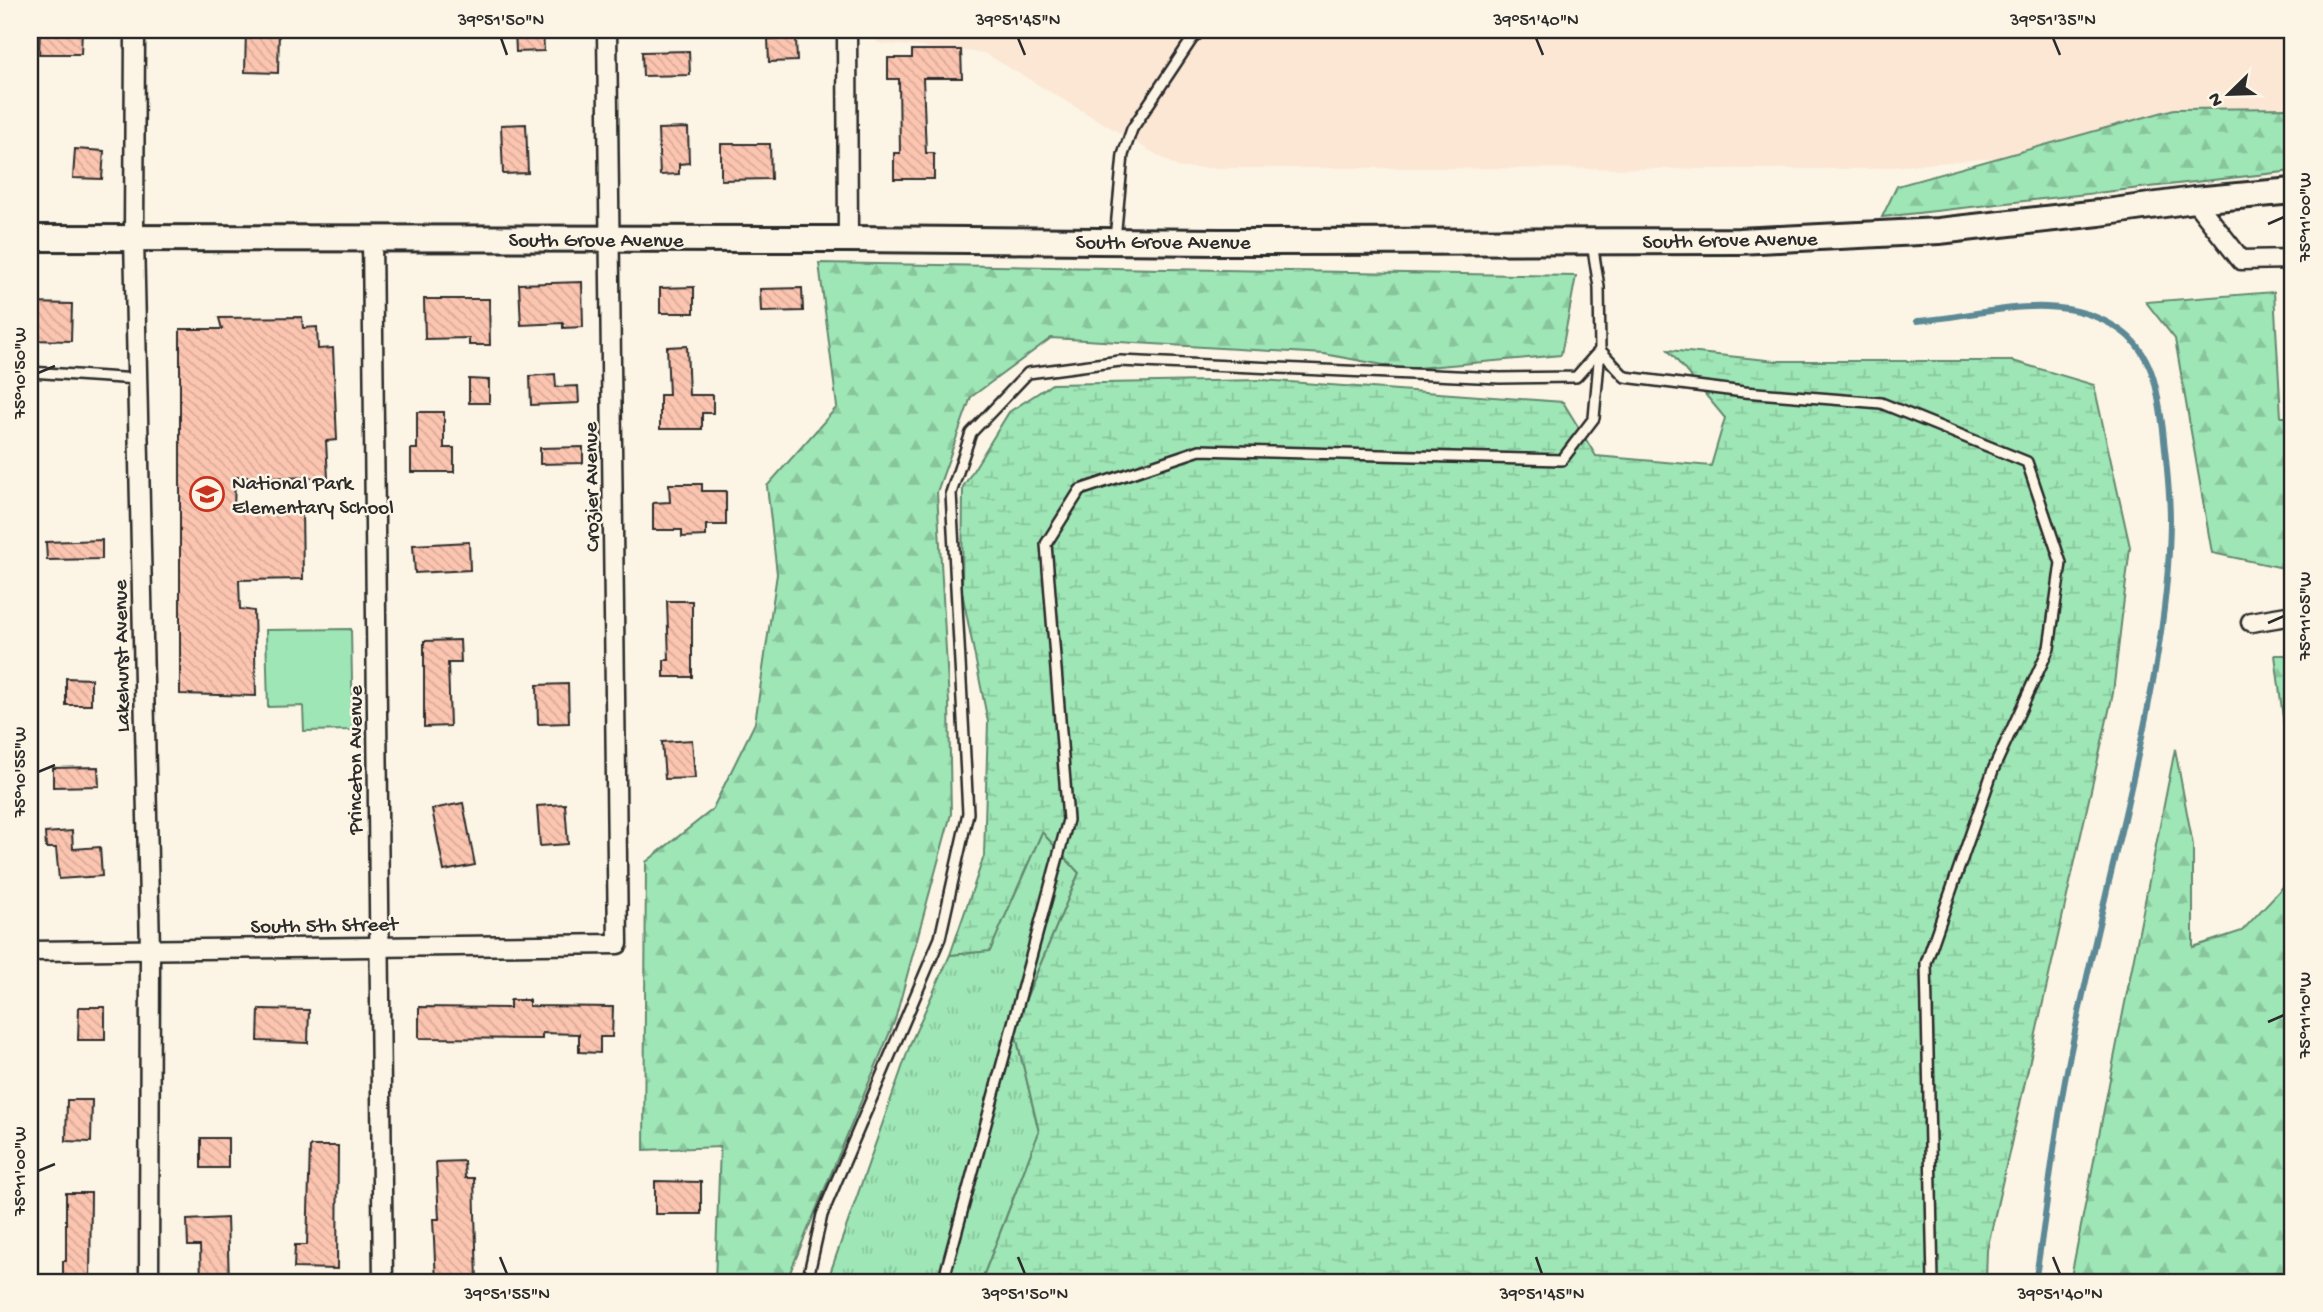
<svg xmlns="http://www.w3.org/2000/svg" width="2323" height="1312" viewBox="0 0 2323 1312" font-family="'Gochi Hand',sans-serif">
  <defs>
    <pattern id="grass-tufts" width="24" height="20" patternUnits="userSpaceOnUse" patternTransform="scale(1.75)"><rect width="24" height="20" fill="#9ee6b5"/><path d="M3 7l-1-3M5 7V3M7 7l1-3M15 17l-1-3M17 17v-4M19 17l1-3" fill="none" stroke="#88c59c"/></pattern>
    <pattern id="forest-firs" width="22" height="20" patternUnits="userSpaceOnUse" patternTransform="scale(1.75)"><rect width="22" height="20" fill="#9ee6b5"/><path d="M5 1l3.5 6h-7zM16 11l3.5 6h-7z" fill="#88c59c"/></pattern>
    <pattern id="wetland-marsh" width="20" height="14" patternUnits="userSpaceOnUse" patternTransform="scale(1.75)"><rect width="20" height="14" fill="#9ee6b5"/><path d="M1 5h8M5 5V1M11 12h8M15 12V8" fill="none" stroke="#88c59c"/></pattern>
    <pattern id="building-back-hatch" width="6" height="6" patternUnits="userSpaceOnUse" patternTransform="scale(1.75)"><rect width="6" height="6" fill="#fcc5b0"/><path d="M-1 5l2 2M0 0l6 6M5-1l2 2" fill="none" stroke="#d8a998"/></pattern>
  </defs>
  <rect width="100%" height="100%" fill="#fcf5e5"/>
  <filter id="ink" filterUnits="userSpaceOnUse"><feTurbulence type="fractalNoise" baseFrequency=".0143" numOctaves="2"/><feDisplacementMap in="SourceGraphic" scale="14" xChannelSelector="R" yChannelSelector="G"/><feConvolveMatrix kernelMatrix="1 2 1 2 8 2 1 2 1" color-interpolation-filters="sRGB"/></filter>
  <g filter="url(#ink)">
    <path fill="#fce7d5" d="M877 30H2293V132L1869 169 1179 168 984 53 877 43Z"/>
    <path fill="url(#grass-tufts)" stroke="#648870" stroke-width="2" d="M1042 832 1079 873 1014 1027 1039 1132 981 1282H827L911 1042 950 955 990 950Z"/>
    <g fill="url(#forest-firs)" stroke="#648870" stroke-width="2">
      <path d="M2293 108V171L1882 217 1897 186 2174 109Z"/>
      <path d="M819 263 1576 276 1561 355 1405 369 1324 354 1051 338 971 397 937 492 949 703 951 814 895 1020 786 1282H715L720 1147 644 1150 646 862 712 810 755 723 777 574 767 486 837 407Z"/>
      <path d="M2274 292 2281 417H2293V570L2212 553 2175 339 2146 302Z"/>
      <path d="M2275 655H2293V796Z"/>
      <path d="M2175 749 2193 845V947L2242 931 2293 876V1282H2070Z"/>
    </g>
    <path fill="url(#wetland-marsh)" stroke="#648870" stroke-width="2" d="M1668 350 1777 361H2013L2094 385 2130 547 2113 693 1987 1250 1986 1282H981L1039 1132 1014 1027 1079 873 1042 832 990 951 950 955 984 856 988 722 962 592 963 487 1009 412 1052 384 1262 380 1563 402 1596 456 1711 466 1725 418Z"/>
    <path fill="#9ee6b5" stroke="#648870" stroke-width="2" d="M351 629 353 730 304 731 303 706 268 707 266 630Z"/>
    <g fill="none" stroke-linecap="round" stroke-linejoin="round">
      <path stroke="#5c8995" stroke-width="6" d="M1917 321C1984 316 2059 287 2120 330 2154 353 2158 393 2163 430 2166 460 2170 490 2170 520 2169 619 2147 717 2125 814 2105 899 2084 984 2067 1070 2053 1140 2047 1212 2035 1282"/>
    </g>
    <g fill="url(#building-back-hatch)" stroke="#2b2b2b" stroke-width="2">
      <path d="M40 30H82L81 54H39Z"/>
      <path d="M246 30H279L278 73 245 72Z"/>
      <path d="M515 30H543L544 51 516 52Z"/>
      <path d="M796 38 797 61 769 62 768 39Z"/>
      <path d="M912 50H961L962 78H923L926 153H934V179H894V153H900L899 79H888V58H912Z"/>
      <path d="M689 51 690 75 643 76 642 52Z"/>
      <path d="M526 124 528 173 503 174 501 125Z"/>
      <path d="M688 128 689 163 679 164V174L660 175 658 129Z"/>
      <path d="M721 144H770L771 179 721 180Z"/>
      <path d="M75 149 104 151 102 179 73 178Z"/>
      <path d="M582 282 583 327 563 328V323L521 325 519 284Z"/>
      <path d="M694 287V313H660V288Z"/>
      <path d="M802 288 803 311 761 312 760 289Z"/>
      <path d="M424 299H489L490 345H469V338L425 339Z"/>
      <path d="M30 303 72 304 71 341 30 340Z"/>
      <path d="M302 317 303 328 317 327 318 349 333 348 337 440 326 441 328 478 235 477 234 510 302 509 303 579 239 580 240 609 254 611 256 696 180 694V329H222L219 318Z"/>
      <path d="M687 346 689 395H713V413H702V429H660V395H669L667 347Z"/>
      <path d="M555 374 556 387 578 386 579 403 531 405 530 376Z"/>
      <path d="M469 379 489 380V403H469Z"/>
      <path d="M417 412H444V448H454V472H411V449H417Z"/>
      <path d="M583 447V463L540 464V448Z"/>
      <path d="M669 484H702V491H726V525H706V536L682 537V530H653V503L670 502Z"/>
      <path d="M102 540V559L47 560 46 542Z"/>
      <path d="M469 542 470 570 415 573 413 545Z"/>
      <path d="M667 601H692V677H664V660H669Z"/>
      <path d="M460 640 461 663H448L450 726 424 727V641Z"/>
      <path d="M66 678 91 679V705H66Z"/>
      <path d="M568 684 569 723 538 724 537 685Z"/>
      <path d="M692 740 695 778 665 779 662 742Z"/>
      <path d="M98 767 99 786 53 787V768Z"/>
      <path d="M463 803 475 865 444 871 432 809Z"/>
      <path d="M565 804 568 844 540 846 537 806Z"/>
      <path d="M72 831 73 849 100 847 102 876 59 879 56 848H46L45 833Z"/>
      <path d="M510 1000H529V1006L613 1007 612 1037H600V1053L579 1052V1034L542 1033V1039L419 1038V1007L510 1008Z"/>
      <path d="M79 1007H105V1040H78Z"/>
      <path d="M259 1009 309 1010 308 1043 258 1041Z"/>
      <path d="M67 1100H92L91 1142 66 1141Z"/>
      <rect x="201" y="1138" width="27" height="30"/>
      <path d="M310 1146H338L337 1269 294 1268 295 1245H307Z"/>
      <path d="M464 1161 465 1178H474L477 1281 436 1282 433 1219H439L436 1162Z"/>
      <path d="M655 1181 701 1182V1214H655Z"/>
      <path d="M66 1193H91L90 1282H63V1261H66Z"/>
      <path d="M227 1218 229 1282H201L200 1246H188L187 1220Z"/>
    </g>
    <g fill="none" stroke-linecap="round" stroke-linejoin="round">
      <g stroke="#2b2b2b" stroke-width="14">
        <g id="service">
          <path d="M1115 239 1123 155 1132 129 1192 39 1202 30"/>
          <path d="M1600 350 1625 377 1744 392 1881 403 2027 462 2061 563 2049 648 1993 770 1926 963 1933 1282"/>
          <path d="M30 372 137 379"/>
          <path d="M807 1282 822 1215 940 938 968 813 951 493 971 433 1028 373 1120 361 1500 378 1576 377 1600 350 1599 287 1592 243"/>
          <path d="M943 1282 1068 820 1046 544 1080 490 1200 450 1562 460 1594 418 1600 350"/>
        </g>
      </g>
      <g stroke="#2b2b2b" stroke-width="23">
        <g id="minor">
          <path d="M135 30 134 238 150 949 149 1282"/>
          <path d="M847 30 848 239"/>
          <path d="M2194 200 2241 260 2293 259"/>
          <path d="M372 237 383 1282"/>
          <path d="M2251 622 2293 615"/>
          <path d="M30 951 618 944 607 30"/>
        </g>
      </g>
      <g stroke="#2b2b2b" stroke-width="30">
        <path id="secondary" d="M30 238 848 239 1221 242 1739 241 1939 231 2099 213 2194 200 2293 191"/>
      </g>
      <use href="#service" stroke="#fcf5e5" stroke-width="9"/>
      <use href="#minor" stroke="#fcf5e5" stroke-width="18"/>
      <use href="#secondary" stroke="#fcf5e5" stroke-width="24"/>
    </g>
  </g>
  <path fill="none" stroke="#2b2b2b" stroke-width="2.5" d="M501 38 507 55M1018 38 1025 55M1536 38 1543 55M2053 38 2060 55M2268 224 2284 217M38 373 55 366M2268 623 2284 616M38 772 55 765M2268 1022 2284 1015M38 1171 55 1164M500 1257 507 1274M1018 1257 1025 1274M1536 1257 1542 1274M2053 1257 2060 1274"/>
  <defs>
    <g id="school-ring" transform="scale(1.75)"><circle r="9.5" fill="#fcf5e5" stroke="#c8321e" stroke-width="1.5"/><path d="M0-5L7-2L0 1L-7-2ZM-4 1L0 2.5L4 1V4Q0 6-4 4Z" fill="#c8321e"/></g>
  </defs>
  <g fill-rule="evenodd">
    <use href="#school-ring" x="207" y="494"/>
  </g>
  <g text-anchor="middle" stroke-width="5" stroke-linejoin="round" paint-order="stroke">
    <g font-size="21" fill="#2b2b2b" stroke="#fcf5e5">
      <text x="596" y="246">South Grove Avenue</text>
      <text transform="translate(1730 239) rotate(-1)" y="7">South Grove Avenue</text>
      <text x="1163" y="248">South Grove Avenue</text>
      <text transform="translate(590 487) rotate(-91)" y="7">Crozier Avenue</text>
      <text transform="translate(120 656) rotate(-91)" y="7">Lakehurst Avenue</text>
      <text transform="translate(354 760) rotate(-90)" y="7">Princeton Avenue</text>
      <text transform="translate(324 924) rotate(-1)" y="7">South 5th Street</text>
    </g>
    <g font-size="21" fill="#2b2b2b" stroke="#fcf5e5" text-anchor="start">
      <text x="232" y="489">National Park<tspan x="232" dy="24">Elementary School</tspan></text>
    </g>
  </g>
  <rect width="2323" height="1312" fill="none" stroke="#fcf5e5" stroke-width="77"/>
  <g transform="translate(2229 94) rotate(247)" stroke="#fcf5e5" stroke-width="5" paint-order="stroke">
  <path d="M0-5L12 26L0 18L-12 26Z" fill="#2b2b2b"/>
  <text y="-10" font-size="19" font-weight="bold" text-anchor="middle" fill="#2b2b2b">N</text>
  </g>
  <rect x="38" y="38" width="2246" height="1236" fill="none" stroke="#2b2b2b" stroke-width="2.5"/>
  <g font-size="18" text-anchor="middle" fill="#2b2b2b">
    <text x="501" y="25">39°51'50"N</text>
    <text x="1018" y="25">39°51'45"N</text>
    <text x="1536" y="25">39°51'40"N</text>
    <text x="2053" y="25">39°51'35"N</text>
    <text transform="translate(2304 217) rotate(-90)" y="6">75°11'00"W</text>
    <text transform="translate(19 373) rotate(-90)" y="6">75°10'50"W</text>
    <text transform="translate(2304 616) rotate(-90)" y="6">75°11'05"W</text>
    <text transform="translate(19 772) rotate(-90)" y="6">75°10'55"W</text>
    <text transform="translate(2304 1015) rotate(-90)" y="6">75°11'10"W</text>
    <text transform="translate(19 1171) rotate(-90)" y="6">75°11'00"W</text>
    <text x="507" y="1299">39°51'55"N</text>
    <text x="1025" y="1299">39°51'50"N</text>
    <text x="1542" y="1299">39°51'45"N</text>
    <text x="2060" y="1299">39°51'40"N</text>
  </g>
</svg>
